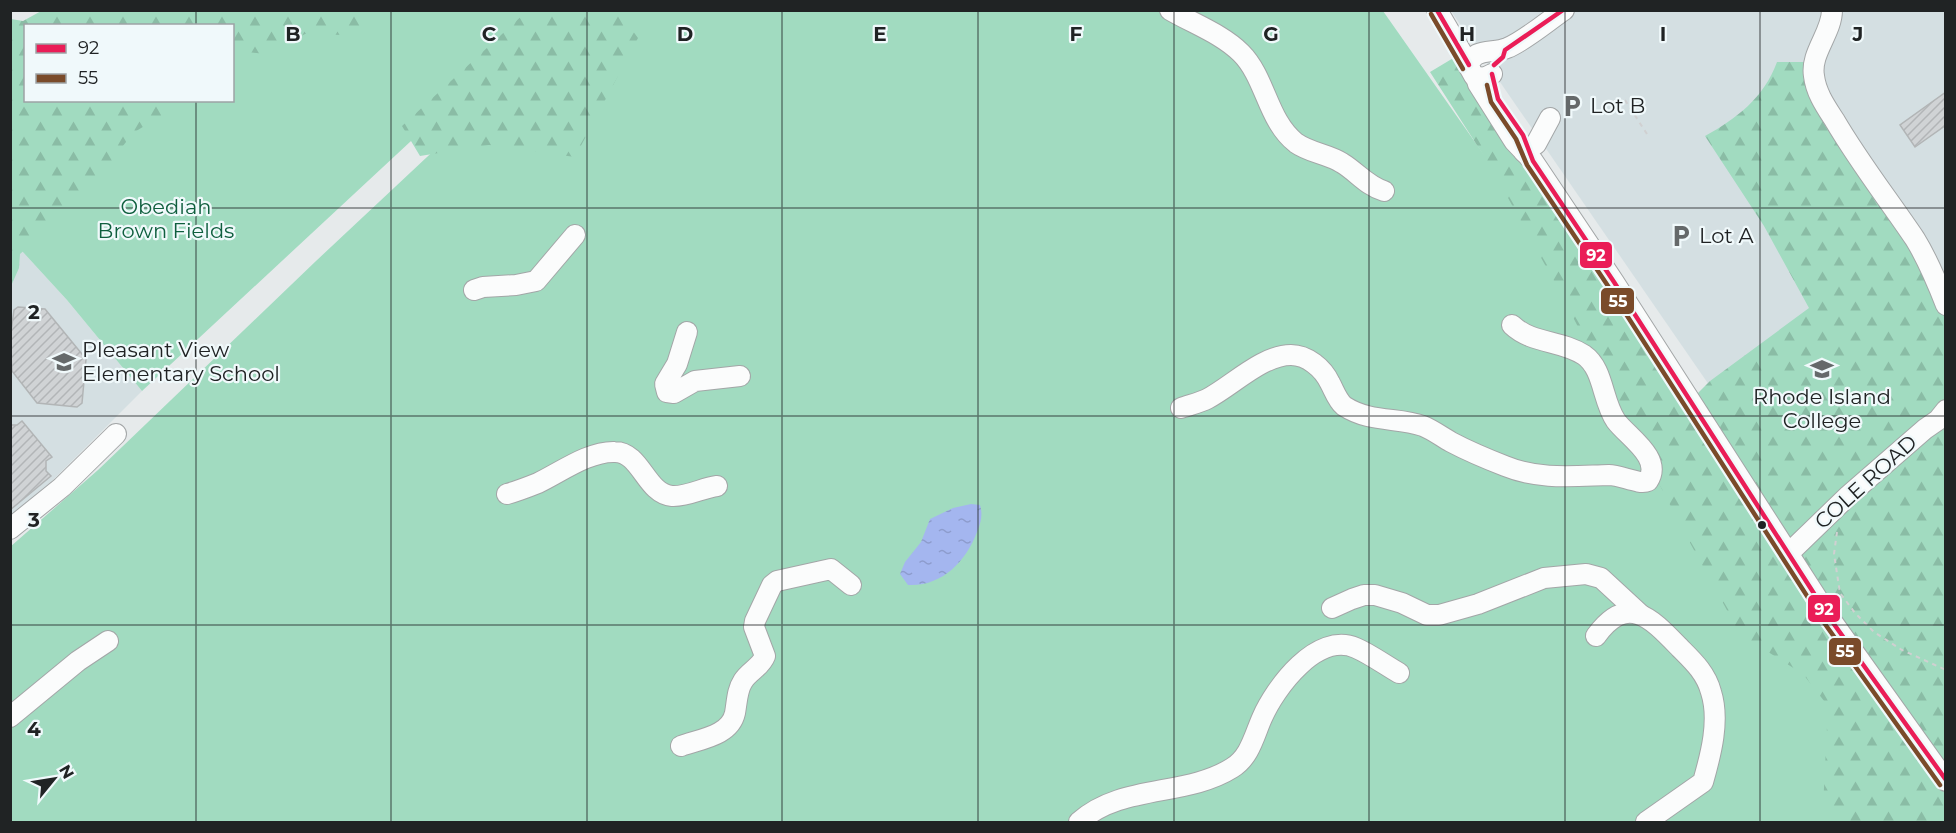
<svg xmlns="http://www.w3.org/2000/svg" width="1956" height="833" viewBox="0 0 1956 833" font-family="Montserrat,sans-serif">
  <defs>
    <pattern id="forest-firs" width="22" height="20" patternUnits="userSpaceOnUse" patternTransform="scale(1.5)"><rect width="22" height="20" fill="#a1dbc0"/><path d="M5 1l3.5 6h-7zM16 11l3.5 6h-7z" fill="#8abca5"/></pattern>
    <pattern id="water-ripples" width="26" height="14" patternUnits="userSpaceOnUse" patternTransform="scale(1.5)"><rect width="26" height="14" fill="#a4b6ef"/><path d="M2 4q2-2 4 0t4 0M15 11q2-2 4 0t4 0" fill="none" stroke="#8d9ccd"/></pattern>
    <pattern id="building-hatch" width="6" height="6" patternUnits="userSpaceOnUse" patternTransform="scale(1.5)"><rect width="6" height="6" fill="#d0d3d5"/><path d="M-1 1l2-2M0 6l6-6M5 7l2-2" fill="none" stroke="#b2b5b7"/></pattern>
  </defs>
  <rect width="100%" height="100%" fill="#e6eaeb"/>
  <g fill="#d4dfe2">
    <path d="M1451 11H1945V727Z"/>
    <path d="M11 239 67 300 142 391 51 482 11 515Z"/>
  </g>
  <g fill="#a1dbc0">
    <path d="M233 11H551L142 391 67 300 11 239 133 101 232 100Z"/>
    <path d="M583 11H1383L1945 812V822H11L10 547 98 470 316 261Z"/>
  </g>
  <g fill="url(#forest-firs)">
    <path d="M43 10H363L366 17 362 27 345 35 305 34 266 54 247 52 233 61 232 26H26V100L185 101 133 133 119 151 109 175 20 254 19 268 11 286V19L23 21Z"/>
    <path d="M527 11H618L638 38 575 157 489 145 420 156 402 126Z"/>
    <path d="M1455 57 1687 404 1710 381 1809 308 1764 226 1705 136C1736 119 1764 98 1777 62H1811L1817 75 1938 277 1945 273V822H1851L1823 808 1828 706 1803 674 1740 634 1683 530 1560 292 1491 167 1430 72Z"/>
  </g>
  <path fill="url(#water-ripples)" d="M971 504 980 505C983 515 981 522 977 532 966 562 941 587 908 585L900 574 905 562 921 542 930 519 953 508Z"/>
  <g fill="url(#building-hatch)" stroke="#b2b5b6" stroke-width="1.5">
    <path d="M1946 92V125L1915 147 1900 125Z"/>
    <path d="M18 307 45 309 86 359 82 403 77 407 37 403 12 371 10 339 14 310Z"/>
    <path d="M22 421 52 457 46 461V471L51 476 10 510V425H17Z"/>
  </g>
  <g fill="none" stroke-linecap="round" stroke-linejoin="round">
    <g stroke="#a3a6a7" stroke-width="22">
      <g id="minor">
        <path d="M1170 10C1194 24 1222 34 1241 53 1266 78 1267 120 1296 143 1310 153 1328 154 1342 163 1357 172 1367 186 1384 191"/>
        <path d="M1437 10 1469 65"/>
        <path d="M1832 10C1832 33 1810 53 1814 76 1816 93 1826 107 1835 121 1859 162 1888 199 1915 239 1928 260 1937 282 1946 305"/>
        <path d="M1492 74 1484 78 1474 76 1469 67C1471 47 1494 54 1507 48 1523 42 1548 21 1564 10"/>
        <path d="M1476 77 1478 84 1514 141 1533 161 1614 282 1831 620 1946 781"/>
        <path d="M1524 152 1536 144 1550 118"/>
        <path d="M474 290 483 287 516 285 536 281 575 235"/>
        <path d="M687 332 677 364 665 384 667 392 674 393 695 381 740 376"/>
        <path d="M1181 408C1189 405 1199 403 1207 399 1232 386 1262 355 1291 355 1307 355 1323 368 1330 383 1334 390 1337 400 1344 406 1370 423 1398 417 1423 426 1433 430 1442 437 1451 442 1468 451 1487 459 1505 466 1539 480 1573 476 1609 475 1621 475 1639 485 1648 481 1663 458 1628 437 1616 421 1602 401 1604 369 1584 355 1561 340 1532 344 1512 325"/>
        <path d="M507 494C518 491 528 487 538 483 561 472 589 451 615 452 641 452 646 494 672 496 687 497 702 488 717 486"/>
        <path d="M10 529 62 487 116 434"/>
        <path d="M1788 554 1849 495 1925 429 1938 420 1946 410"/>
        <path d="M1332 608 1352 599 1364 595H1375L1402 603 1427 615H1439L1478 604 1544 578 1586 574 1601 578 1640 614"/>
        <path d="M1596 636C1628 592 1652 619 1680 648 1693 661 1706 673 1711 692 1720 720 1711 754 1703 782L1646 822"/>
        <path d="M10 717 78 661 108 641"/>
        <path d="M681 746C700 739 730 736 735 713 737 702 737 690 743 681 749 671 761 667 765 656L754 627 755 621 772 585 777 581 831 569 851 585"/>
        <path d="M1079 822C1121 784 1186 797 1232 768 1250 757 1254 736 1262 718 1275 688 1317 631 1356 648 1370 654 1385 665 1399 673"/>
      </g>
    </g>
    <g stroke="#d0d0d1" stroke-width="2" stroke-dasharray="4.5 4.5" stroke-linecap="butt">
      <path d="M1625 100 1647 134"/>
      <path d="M1837 532 1834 554 1840 593 1855 613 1874 632 1902 650 1946 670"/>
    </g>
    <use href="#minor" stroke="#fbfcfc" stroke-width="20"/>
    <g stroke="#f0f9fb" stroke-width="9">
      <g id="bus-1">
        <path d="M1437 10 1469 65"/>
        <path d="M1494 65 1503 57 1505 50 1563 10"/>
        <path d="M1492 74 1498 99 1523 135 1533 161 1614 282 1831 620 1946 780"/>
      </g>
    </g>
    <g stroke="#f0f9fb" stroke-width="9">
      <g id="bus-2">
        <path d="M1431 14 1463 69"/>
        <path d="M1487 85 1491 102 1516 139 1527 165 1608 286 1825 624 1940 785"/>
      </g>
    </g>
    <use href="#bus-1" stroke="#ea1d57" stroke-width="4.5"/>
    <use href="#bus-2" stroke="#7a4b2a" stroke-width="4.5"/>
  </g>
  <path fill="none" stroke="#202324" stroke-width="1.5" stroke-opacity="0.55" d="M196 10V26M391 10V822M587 10V822M782 10V822M978 10V822M1174 10V822M1369 10V822M1565 10V822M1760 10V822M196 100V822M10 208H1946M10 416H1946M10 625H1946"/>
  <defs>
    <g id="parking-bare" transform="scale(1.8)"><path d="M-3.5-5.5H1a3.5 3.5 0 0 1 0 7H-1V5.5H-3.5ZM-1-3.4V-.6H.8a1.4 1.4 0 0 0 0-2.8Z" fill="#65696a" stroke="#f0f9fb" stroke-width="2.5" paint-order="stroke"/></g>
    <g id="school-bare" transform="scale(1.8)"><path d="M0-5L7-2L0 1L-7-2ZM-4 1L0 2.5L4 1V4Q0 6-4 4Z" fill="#65696a" stroke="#f0f9fb" stroke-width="2.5" paint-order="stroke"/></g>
    <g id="university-bare" transform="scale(1.8)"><path d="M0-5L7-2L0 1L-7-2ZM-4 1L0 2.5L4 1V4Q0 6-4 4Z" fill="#65696a" stroke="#f0f9fb" stroke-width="2.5" paint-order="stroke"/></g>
  </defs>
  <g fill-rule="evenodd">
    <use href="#parking-bare" x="1572" y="106"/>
    <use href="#parking-bare" x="1681" y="236"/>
    <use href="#school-bare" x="64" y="362"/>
    <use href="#university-bare" x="1822" y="369"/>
  </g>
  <circle fill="#202324" stroke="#f0f9fb" stroke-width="2" cx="1762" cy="525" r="5"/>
  <g text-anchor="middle" stroke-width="4.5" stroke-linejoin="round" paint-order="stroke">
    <g font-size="21" fill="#202324" stroke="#f0f9fb" text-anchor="start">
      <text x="1590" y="113">Lot B</text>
      <text x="1699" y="243">Lot A</text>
      <text x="82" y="357">Pleasant View<tspan x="82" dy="24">Elementary School</tspan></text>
      <text x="1822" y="404" text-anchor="middle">Rhode Island<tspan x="1822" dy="24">College</tspan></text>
    </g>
    <g font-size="21" fill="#0f5f3e" stroke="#f0f9fb">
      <text x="166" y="214">Obediah<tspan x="166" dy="24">Brown Fields</tspan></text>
    </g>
    <g font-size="21" fill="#202324" stroke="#f0f9fb">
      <text transform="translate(1866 482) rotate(-42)" y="7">COLE ROAD</text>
    </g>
  </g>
  <g font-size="20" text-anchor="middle" font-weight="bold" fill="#202324" stroke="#f0f9fb" stroke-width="4.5" stroke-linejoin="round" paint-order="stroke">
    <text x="293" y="41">B</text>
    <text x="489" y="41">C</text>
    <text x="685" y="41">D</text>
    <text x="880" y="41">E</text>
    <text x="1076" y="41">F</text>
    <text x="1271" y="41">G</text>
    <text x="1467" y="41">H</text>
    <text x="1663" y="41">I</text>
    <text x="1858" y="41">J</text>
    <text x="34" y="319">2</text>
    <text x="34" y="527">3</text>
    <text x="34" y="736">4</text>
  </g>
  <g stroke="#f0f9fb" stroke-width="2">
    <rect x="1579" y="241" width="34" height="28" rx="6" fill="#ea1d57"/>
    <rect x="1600" y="287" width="35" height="28" rx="6" fill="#7a4b2a"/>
    <rect x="1807" y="594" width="34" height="29" rx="6" fill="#ea1d57"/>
    <rect x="1828" y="637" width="34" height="29" rx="6" fill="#7a4b2a"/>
  </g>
  <g font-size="16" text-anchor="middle" font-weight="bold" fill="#fff">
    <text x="1596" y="261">92</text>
    <text x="1618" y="307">55</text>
    <text x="1824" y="615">92</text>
    <text x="1845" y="657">55</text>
  </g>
  <rect width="1956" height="833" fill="none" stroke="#202324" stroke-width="24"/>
  <rect x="24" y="24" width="210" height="78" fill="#f0f9fb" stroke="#9da3a5" stroke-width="1.5"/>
  <rect x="36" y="44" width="30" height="9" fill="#ea1d57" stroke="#9da3a5" stroke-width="1.5"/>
  <text x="78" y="54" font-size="18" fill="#202324">92</text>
  <rect x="36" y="74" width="30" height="9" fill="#7a4b2a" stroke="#9da3a5" stroke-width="1.5"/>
  <text x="78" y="84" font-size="18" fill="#202324">55</text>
  <g transform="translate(54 779) rotate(60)" stroke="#f0f9fb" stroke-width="4.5" paint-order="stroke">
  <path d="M0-4.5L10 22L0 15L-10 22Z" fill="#202324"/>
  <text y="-9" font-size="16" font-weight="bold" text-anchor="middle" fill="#202324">N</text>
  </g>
</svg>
